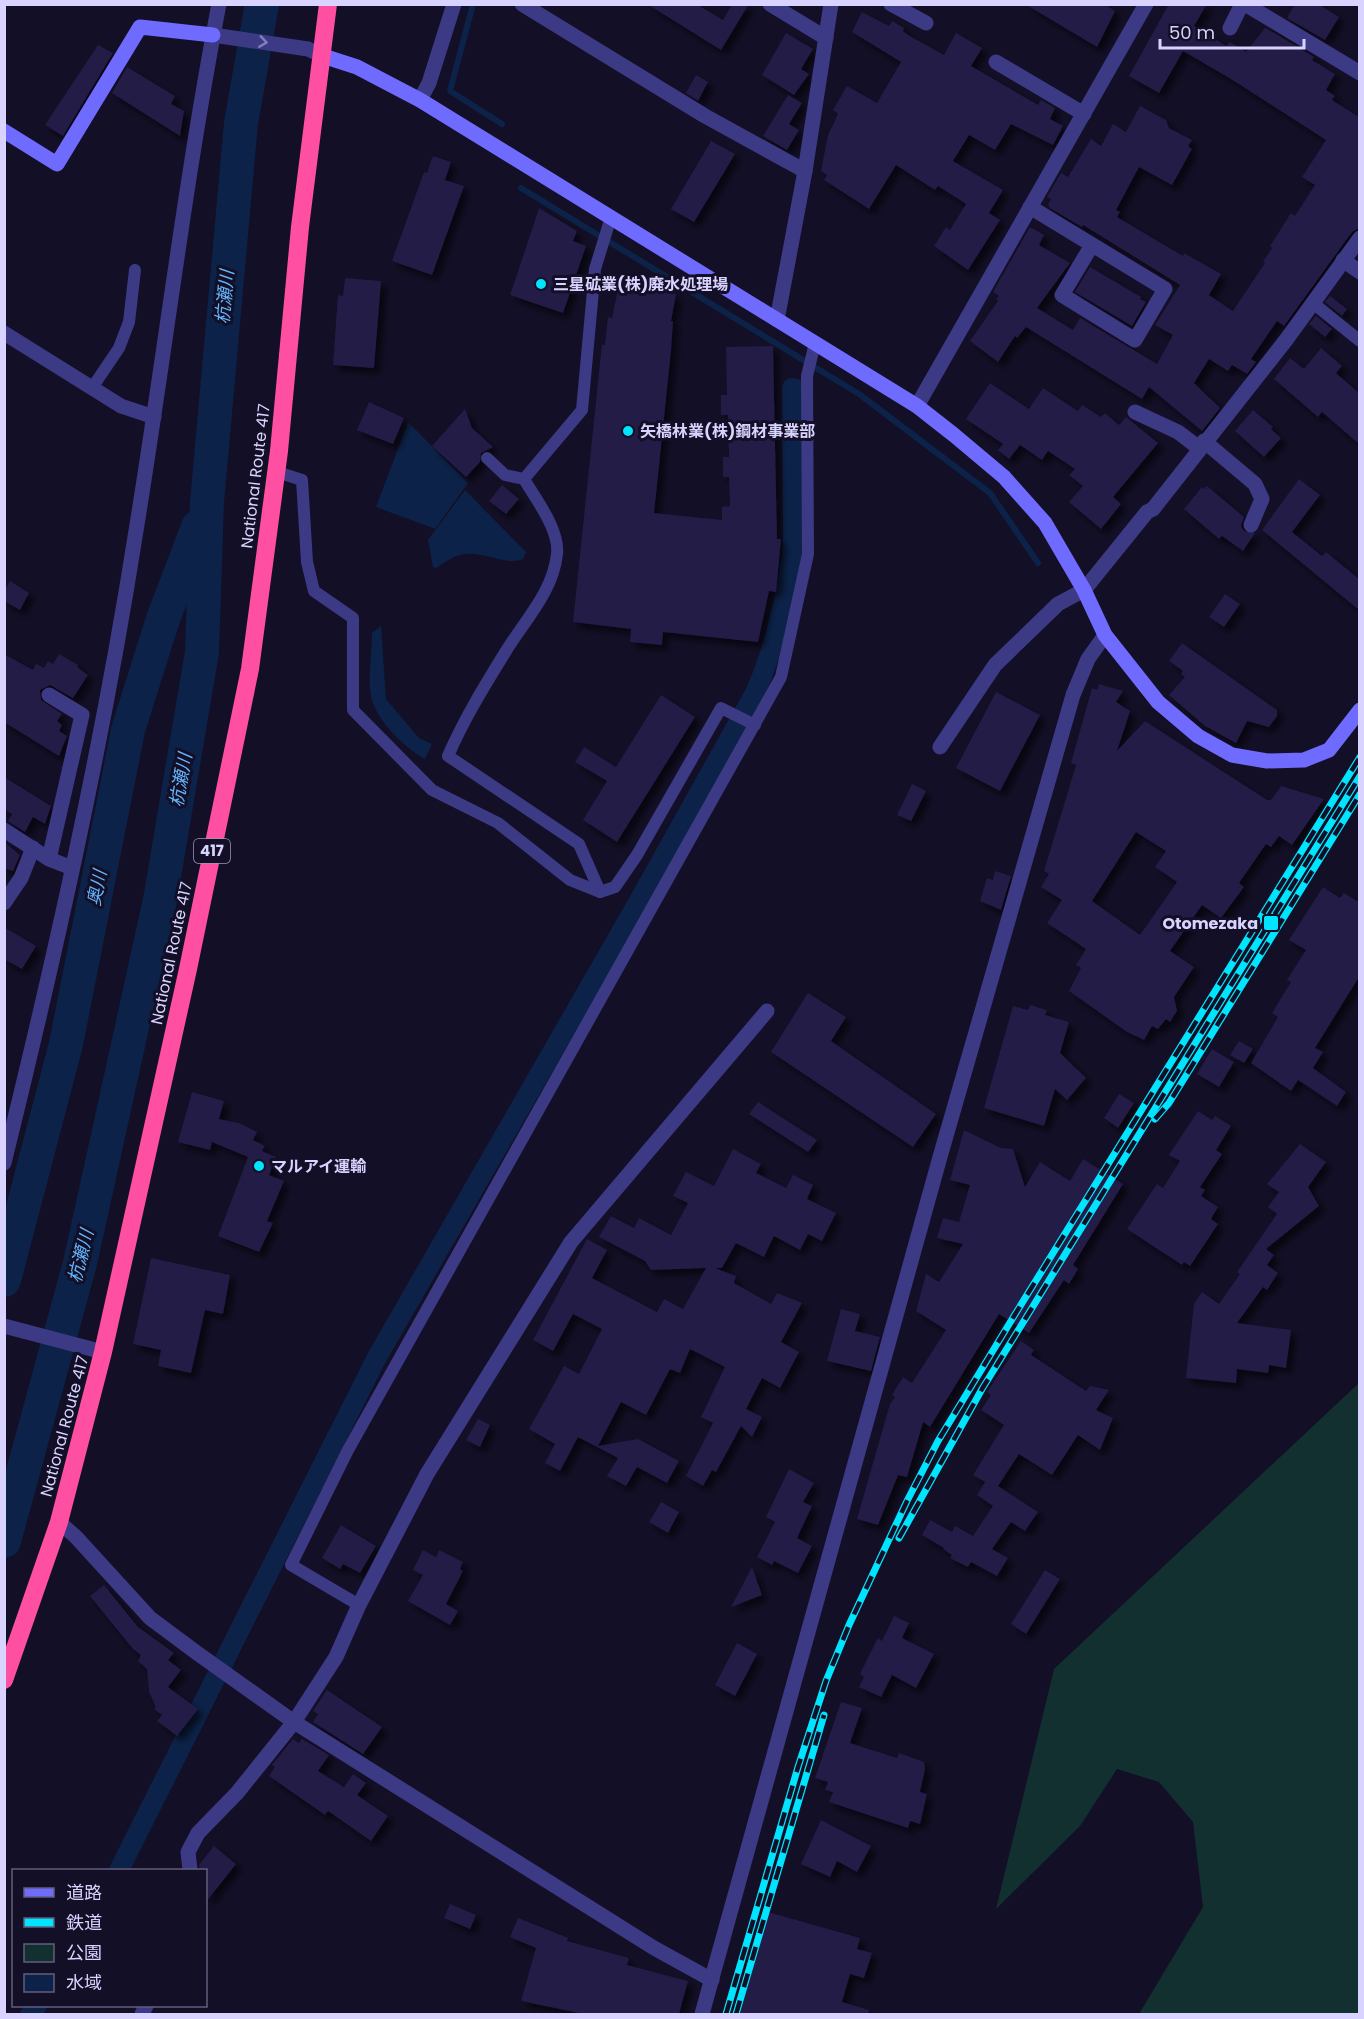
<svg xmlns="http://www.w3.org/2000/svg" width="1364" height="2019" viewBox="0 0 1364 2019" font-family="Poppins,'Noto Sans JP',sans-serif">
  <defs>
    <filter id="shadow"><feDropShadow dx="5.5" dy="5.5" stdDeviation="3" flood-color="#0009"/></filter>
  </defs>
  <rect width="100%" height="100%" fill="#130f26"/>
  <path fill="#12302f" d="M1359 1383V2014H1139L1203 1907 1193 1822 1159 1782 1117 1769 1080 1826 996 1909 1054 1669Z"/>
  <g fill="#0c2248">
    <path d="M408 422 468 483 435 529 376 507Z"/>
    <path d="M465 490 526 552 523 559C506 566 485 552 466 554 456 554 444 563 436 568L433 567 428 540Z"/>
    <path d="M381 626 386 699 419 738 432 744 425 759C406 749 378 722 372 700 367 683 372 651 372 633Z"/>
  </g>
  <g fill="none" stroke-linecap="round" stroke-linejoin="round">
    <g stroke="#0c2248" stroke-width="6">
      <path d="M473 4 450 91 502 124"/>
      <path d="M521 188 859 394 990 493 1038 563"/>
    </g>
    <g stroke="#0c2248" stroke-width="20">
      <path d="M119 1870 376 1359 640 899 756 691C774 649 788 592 793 546L792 388 800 390"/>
      <path d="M30 2014 37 2006"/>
    </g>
    <g stroke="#0c2248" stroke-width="34">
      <path d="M4 1280 66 1044 128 730 163 619 198 527"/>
      <path d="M4 1541 80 1263 160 900 202 652 207 502 241 123 262 4"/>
    </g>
  </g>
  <g fill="#241b47" fill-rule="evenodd" filter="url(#shadow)">
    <path d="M647 4H696L723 20 732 4H749L721 50Z"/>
    <path d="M1025 4H1104L1115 11 1097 47Z"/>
    <path d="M1169 4H1207L1194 26 1226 46 1230 42 1246 52 1265 28 1276 34 1314 57 1312 60 1335 74 1326 90 1335 96 1332 100 1359 117V228L1352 232 1284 326 1277 321 1251 359 1256 362 1247 374 1232 365 1228 371 1209 359 1194 383 1220 408 1202 431 1149 387 1142 399 1026 327 1017 338 1015 336 998 362 970 341 998 301 996 299 999 296 993 292 1030 227 1044 235 1039 245 1070 263 1037 308 1073 330 1080 318 1157 364 1173 335 1155 325 1180 285 1083 225 1082 227 1050 208 1048 204 1051 199 1047 197 1061 173 1068 177 1091 139 1101 146 1113 124 1126 132 1140 106 1166 120 1169 128 1192 140 1188 146 1192 149 1172 185 1139 167 1116 210 1120 212 1117 217 1183 256 1184 253 1221 274 1209 295 1233 311 1265 263 1263 262 1272 248 1270 246 1291 213 1295 216 1315 185 1302 177 1326 140 1231 79 1183 51 1159 93 1129 76Z"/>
    <path d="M1295 4H1318L1339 17 1325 40 1287 18Z"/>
    <path d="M862 12 889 26 892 21 904 28 903 31 908 35 944 55 956 33 982 48 971 66 1038 105 1041 100 1055 108 1050 119 1063 126 1053 145 1011 124 995 150 969 135 953 161 1003 190 989 213 1000 220 968 270 934 246 946 227 950 230 966 204 938 186 935 190 896 165 869 209 824 180 827 175 821 171 828 135 838 114 833 110 847 86 877 103 901 62 852 32Z"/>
    <path d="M786 33 813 49 801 69 809 74 794 95 762 75Z"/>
    <path d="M98 45 113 53 63 136 45 125Z"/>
    <path d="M127 67 175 96 171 104 184 111 180 136 112 93Z"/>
    <path d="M696 75 708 82 698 101 686 93Z"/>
    <path d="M788 95 802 103 789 124 799 130 787 150 763 136Z"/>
    <path d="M711 141 735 154 694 222 671 209Z"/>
    <path d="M433 156 451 162 445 180 464 186 432 275 392 261 424 172 427 173Z"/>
    <path d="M539 208 577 231 573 241 586 246 563 313 510 295Z"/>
    <path d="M1090 267 1141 297 1140 299 1146 302 1132 326 1075 292Z"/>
    <path d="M621 275 649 281 648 288 676 294 671 321H673L671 351 654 513 722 520V507L730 506 729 477H723V457H729L728 415H721V395H727L726 347 773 346 777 539H781L776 592 769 591 758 642 663 632 662 645 630 642 631 629 573 622 602 344 605 345 608 317 612 318Z"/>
    <path d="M345 278 381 281 374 368 333 365 338 295 343 296Z"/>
    <path d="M1330 296 1347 309 1342 316 1325 302Z"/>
    <path d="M1316 316 1332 329 1325 337 1309 324Z"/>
    <path d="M1321 348 1342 366 1336 373 1359 393V444L1322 412 1318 417 1274 379 1290 358 1304 369Z"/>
    <path d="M990 383 1029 409 1043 388 1078 411 1082 405 1101 417 1105 413 1119 425 1126 417 1158 443 1113 497 1121 504 1101 529 1069 502 1083 486 1069 475 1075 469 1048 451 1042 460 1020 445 1009 459 998 450 1003 444 966 419Z"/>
    <path d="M369 402 404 418 393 444 357 430Z"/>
    <path d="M465 409 472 428 493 447 481 453 480 462 466 477 432 446Z"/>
    <path d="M1253 410 1273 427 1271 429 1281 438 1264 457 1235 431Z"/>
    <path d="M1299 479 1320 495 1292 532 1322 556 1326 552 1359 579V610L1262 530Z"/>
    <path d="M502 485 519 499 506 514 489 501Z"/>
    <path d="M1207 486 1244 517 1241 526 1244 531 1255 533 1243 551 1222 536 1219 539 1184 509 1202 487 1204 489Z"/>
    <path d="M10 581 29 593 20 610 4 601V591Z"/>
    <path d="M1225 594 1240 604 1224 627 1209 617Z"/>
    <path d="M1182 643 1277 710V716L1269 727 1247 721 1236 743 1205 726 1169 695 1185 677 1181 674 1183 671 1169 661Z"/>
    <path d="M4 654 33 670 36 664 44 668 48 661 53 664 59 654 78 665 77 667 88 675 73 698 50 685 40 690 41 700 62 714 57 721 62 725 59 731 67 736 59 756 4 722Z"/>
    <path d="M1099 684 1123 691 1116 702 1130 711 1117 751 1145 721 1267 800H1271L1281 786 1324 799 1292 845 1279 836 1271 847 1266 844 1239 883 1244 887 1221 918 1202 905 1170 951 1194 967 1174 997 1177 1011 1170 1022 1166 1019 1158 1029 1152 1026 1144 1040 1127 1032 1069 991 1081 968 1076 965 1086 949 1047 923 1062 900 1041 887 1049 874 1044 871 1076 765 1071 763 1092 688 1097 690ZM1136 832 1166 851 1155 867 1177 882 1140 935 1092 901Z"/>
    <path d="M996 692 1040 715 1000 791 956 768Z"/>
    <path d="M661 695 695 717 617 842 583 820 607 781 575 762 584 747 616 767Z"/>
    <path d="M4 777 51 806 45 824 33 817 25 832 8 821 12 814 4 809Z"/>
    <path d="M912 784 926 791 911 821 897 815Z"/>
    <path d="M4 842 20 855 13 871 4 868Z"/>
    <path d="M995 871 1011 876 1001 910 980 901 987 878 993 880Z"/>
    <path d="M1323 887 1340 898 1344 893 1359 902V977L1315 1048 1323 1052 1313 1068 1346 1092 1337 1106 1298 1080 1291 1091 1251 1063 1278 1017 1272 1013 1291 982 1287 980 1306 950 1289 940Z"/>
    <path d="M4 927 36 946 22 969 4 959Z"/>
    <path d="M808 993 846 1017 831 1041 936 1114 913 1147 771 1052Z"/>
    <path d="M1030 1005 1047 1010 1045 1015 1069 1022 1060 1053 1086 1078 1067 1100 1055 1089 1044 1126 984 1108 1013 1006 1028 1010Z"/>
    <path d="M1239 1041 1253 1049 1244 1063 1230 1055Z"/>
    <path d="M1212 1049 1234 1062 1219 1087 1197 1074Z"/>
    <path d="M192 1092 224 1101 219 1119 239 1123 257 1132 253 1140 265 1146 262 1151 276 1157 269 1175 284 1181 267 1221 273 1223 259 1252 218 1236 248 1157 212 1142 210 1150 178 1142Z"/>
    <path d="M1119 1094 1134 1103 1118 1128 1104 1118Z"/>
    <path d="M758 1102 817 1140 808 1152 749 1114Z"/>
    <path d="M1198 1111 1212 1120 1215 1116 1231 1126 1216 1150 1222 1154 1200 1187 1205 1190 1201 1196 1218 1207 1211 1219 1218 1224 1190 1266 1184 1262 1182 1265 1127 1229 1157 1184 1163 1188 1180 1161 1169 1155Z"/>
    <path d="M964 1130 1001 1148 1013 1149 1025 1187 1040 1162 1070 1181 1083 1159 1123 1184 1073 1265 1078 1269 1069 1284 1064 1280 1029 1333 999 1314 930 1427 923 1422 907 1477 898 1475 878 1525 857 1519 890 1404 895 1397 892 1395 903 1377 912 1383 946 1330 916 1311 926 1274 939 1282 963 1244 937 1238 943 1218 959 1222 970 1185 950 1180Z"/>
    <path d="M1300 1144 1326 1162 1308 1187 1319 1206 1266 1249 1274 1255 1267 1265 1278 1273 1267 1290 1263 1287 1237 1323 1291 1330 1286 1368 1269 1365 1268 1373 1237 1369 1236 1383 1186 1378 1194 1304 1202 1292 1219 1304 1240 1274 1237 1272 1277 1214 1268 1207 1279 1192 1267 1184Z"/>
    <path d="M733 1149 761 1164 756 1173 786 1188 793 1175 813 1185 807 1199 836 1213 822 1241 808 1234 800 1250 774 1236 764 1257 736 1243 722 1268H715L736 1276 734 1283 771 1304 777 1293 802 1303 781 1342 799 1352 780 1388 762 1378 746 1409 762 1417 752 1437 741 1426 716 1472 712 1470 703 1486 686 1476 713 1423 701 1417 725 1367 690 1349 680 1373 670 1369 646 1415 621 1402 598 1446 638 1439 679 1461 667 1483 637 1467 626 1486 607 1476 618 1458 578 1437 560 1471 545 1463 555 1444 529 1429 564 1366 579 1374 602 1329 573 1314 553 1351 533 1340 587 1239 607 1250 592 1278 657 1312 664 1299 683 1309 706 1268 651 1270 645 1261 599 1237 611 1216 634 1228 639 1218 671 1235 688 1203 673 1196 686 1172 714 1186Z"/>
    <path d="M151 1258 230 1275 223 1314 205 1310 191 1373 158 1366 161 1350 133 1344Z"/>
    <path d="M841 1309 860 1314 855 1331 880 1337 871 1371 827 1361Z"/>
    <path d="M1021 1341 1034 1350 1031 1355 1086 1391 1090 1386 1109 1390 1096 1410 1113 1418 1100 1450 1078 1435 1052 1475 1019 1454 998 1486 1038 1512 1025 1531 1011 1522 992 1549 1008 1558 997 1576 971 1562 968 1567 950 1558 952 1555 943 1549 944 1548 922 1535 930 1520 952 1532 955 1526 973 1536 993 1506 977 1495 985 1482 973 1475 1004 1425 981 1410 991 1395 987 1392Z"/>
    <path d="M478 1419 490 1425 480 1447 466 1440Z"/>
    <path d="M789 1469 814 1483 803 1502 812 1506 797 1538 812 1546 798 1573 774 1561 772 1565 757 1557 775 1522 766 1517Z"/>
    <path d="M661 1502 679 1512 668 1533 649 1522Z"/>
    <path d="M341 1525 376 1546 360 1573 343 1564 340 1569 322 1558Z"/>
    <path d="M423 1550 436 1557 439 1550 463 1562 460 1569 463 1571 446 1604 458 1611 450 1625 408 1601 423 1575 413 1570Z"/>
    <path d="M752 1567 762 1595 731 1607Z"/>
    <path d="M1045 1570 1060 1579 1026 1634 1011 1624Z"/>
    <path d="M104 1585 138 1627 174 1653 168 1660 181 1670 168 1687 198 1709 177 1736 157 1721 162 1715 154 1709 156 1707 149 1692 147 1669 138 1661 141 1655 133 1649 90 1596Z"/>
    <path d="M894 1616 909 1623 902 1638 934 1654 916 1688 892 1675 881 1697 859 1687 864 1677 860 1674 878 1638 882 1641Z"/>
    <path d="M737 1643 757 1654 735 1696 715 1685Z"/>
    <path d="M327 1690 382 1727 363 1754 313 1722 318 1714 313 1711Z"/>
    <path d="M841 1702 862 1708 850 1743 897 1758 899 1753 924 1762 925 1769 920 1792 927 1794 920 1824 910 1821 908 1828 829 1802 833 1792 825 1790 828 1782 815 1778Z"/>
    <path d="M293 1739 299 1743 302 1739 329 1755 318 1771 344 1787 353 1774 366 1783 357 1795 388 1816 371 1841 328 1811 325 1815 269 1776 275 1767 272 1765Z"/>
    <path d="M821 1820 871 1846 857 1872 837 1861 830 1877 801 1864Z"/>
    <path d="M214 1846 236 1864 206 1902V1870H200L199 1865Z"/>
    <path d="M450 1904 476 1915 470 1929 444 1918Z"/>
    <path d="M768 1912 860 1938 857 1949 872 1953 864 1978 850 1974 842 2002 869 2010 868 2014H740Z"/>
    <path d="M518 1918 568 1938 567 1941 629 1958 627 1965 688 1981 679 2014H584L521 2001 536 1948 510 1937Z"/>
  </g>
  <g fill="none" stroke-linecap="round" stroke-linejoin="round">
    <g stroke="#3d3a85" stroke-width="12">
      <path d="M1313 303 1360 341"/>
      <path d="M92 388 119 348 129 322 135 270"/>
      <path d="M487 458 505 475 524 479 582 410 595 269 611 217"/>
      <path d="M277 472 302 480 307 562 314 591 353 618V710L432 790 498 823 570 880 600 892"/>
      <path d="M524 479C535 498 560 530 557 554 553 592 525 620 506 651 485 685 464 719 448 756L579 844 600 892 615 887 637 855 721 708 755 725"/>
      <path d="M359 1605 291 1565 348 1450 781 677 808 554 807 376 815 343"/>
    </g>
    <g stroke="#3d3a85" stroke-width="15">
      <path d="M522 4 705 116 805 171"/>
      <path d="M770 4 826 38"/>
      <path d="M891 4 926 23"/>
      <path d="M1245 4 1360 73"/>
      <path d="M1230 28 1242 4"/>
      <path d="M213 35 308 49 323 56"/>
      <path d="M996 62 1084 114"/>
      <path d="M420 100 429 83 454 4"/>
      <path d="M1030 207 1165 289 1135 340 1062 295 1092 245"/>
      <path d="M1343 260 1360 272"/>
      <path d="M777 320 805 171 831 4"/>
      <path d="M4 333 121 406 154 417"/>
      <path d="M917 406 1146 4"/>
      <path d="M1135 412 1178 432 1199 448"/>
      <path d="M1204 441 1255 484 1262 499 1251 525"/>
      <path d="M940 747 995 665 1058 604 1084 590 1147 512 1153 509 1286 340 1360 238"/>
      <path d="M4 830 49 859 72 868"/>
      <path d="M49 859 82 715 49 695"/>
      <path d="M4 903 21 878 33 848"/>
      <path d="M4 1163C55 956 102 747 135 537 164 360 185 181 219 4"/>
      <path d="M4 1326 103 1352"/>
      <path d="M59 1522 76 1537 150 1618 197 1653 294 1722 654 1948 712 1980"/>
      <path d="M190 1870 188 1852 198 1833 237 1793 294 1722 336 1657 359 1605 427 1474 571 1242 767 1011"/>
      <path d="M142 2014 146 2006"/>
      <path d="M702 2014 940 1157 1073 695 1088 659 1105 635"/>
    </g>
    <g stroke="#6f6bff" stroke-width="15">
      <path d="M323 56 357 67 420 100 917 406 954 435 1004 477 1045 523 1084 590 1105 635 1158 702 1198 736 1232 755 1267 761 1304 760 1329 750 1360 710"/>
      <path d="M4 131 57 164 140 27 213 35"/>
    </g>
    <path stroke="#ff4fa3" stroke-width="18" d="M4 1680 59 1522 103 1352 188 969 250 669 279 451 300 227 328 4"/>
    <g stroke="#00e5ff" stroke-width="7">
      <g id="rail">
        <path d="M1155 1119 1169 1103 1360 794"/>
        <path d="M899 1538 982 1389 1360 776"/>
        <path d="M726 2014 798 1767 826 1681 849 1625 907 1501 938 1441 1014 1316 1360 757"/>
        <path d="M736 2014 824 1715"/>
      </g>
    </g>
    <use href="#rail" stroke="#130f26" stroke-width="4.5" stroke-dasharray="14" stroke-linecap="butt"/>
  </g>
  <defs><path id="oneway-chevron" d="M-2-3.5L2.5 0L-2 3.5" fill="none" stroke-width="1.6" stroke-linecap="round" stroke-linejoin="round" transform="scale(1.5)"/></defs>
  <use stroke="#837fbc" href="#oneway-chevron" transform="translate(263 42) rotate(8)"/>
  <g fill="#00e5ff" stroke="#130f26" stroke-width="2">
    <circle cx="541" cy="284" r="6"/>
    <circle cx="628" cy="431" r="6"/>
    <rect x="1263" y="915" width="16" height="16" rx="3"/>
    <circle cx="259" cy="1166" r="6"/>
  </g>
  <g text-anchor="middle" stroke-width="6" stroke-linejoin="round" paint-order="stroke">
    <rect fill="#130f26" stroke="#9e99be" stroke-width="1.5" x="194" y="839" width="36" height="24" rx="4.5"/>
    <g font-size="15" font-weight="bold" fill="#d9d4ff">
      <text x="212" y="856">417</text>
    </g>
    <g font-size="16" font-weight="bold" fill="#d9d4ff" stroke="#130f26" text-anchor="start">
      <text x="553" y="290">三星砿業(株)廃水処理場</text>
      <text x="640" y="437">矢橋林業(株)鋼材事業部</text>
      <text x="1258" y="929" text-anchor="end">Otomezaka</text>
      <text x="271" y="1172">マルアイ運輸</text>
    </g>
    <g font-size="16" fill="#d9d4ff" stroke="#130f26">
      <text transform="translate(255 476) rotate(-83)" y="6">National Route 417</text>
      <text transform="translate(171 953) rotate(-78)" y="6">National Route 417</text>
      <text transform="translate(64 1426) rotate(-75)" y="6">National Route 417</text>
    </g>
    <g font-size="18" font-style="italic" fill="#62b6ff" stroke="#130f26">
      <text transform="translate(225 297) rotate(-85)" y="6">杭瀬川</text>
      <text transform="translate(181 780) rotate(-80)" y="6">杭瀬川</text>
      <text transform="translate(97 888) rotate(-79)" y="6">奥川</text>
      <text transform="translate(81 1256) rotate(-76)" y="6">杭瀬川</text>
    </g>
  </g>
  <rect width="1364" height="2019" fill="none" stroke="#d9d4ff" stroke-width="12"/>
  <rect x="12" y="1869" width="195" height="138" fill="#130f26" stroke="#625e7d" stroke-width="1.5"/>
  <rect x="24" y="1888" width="30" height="9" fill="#6f6bff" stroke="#625e7d" stroke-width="1.5"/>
  <text x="66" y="1899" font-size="18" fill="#d9d4ff">道路</text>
  <rect x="24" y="1918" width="30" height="9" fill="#00e5ff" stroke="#625e7d" stroke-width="1.5"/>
  <text x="66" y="1929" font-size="18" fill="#d9d4ff">鉄道</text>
  <rect x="24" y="1944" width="30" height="18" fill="#12302f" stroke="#625e7d" stroke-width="1.5"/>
  <text x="66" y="1959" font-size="18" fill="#d9d4ff">公園</text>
  <rect x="24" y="1974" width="30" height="18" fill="#0c2248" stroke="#625e7d" stroke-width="1.5"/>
  <text x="66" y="1989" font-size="18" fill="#d9d4ff">水域</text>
  <path d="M1160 39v9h144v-9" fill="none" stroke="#d9d4ff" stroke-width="3"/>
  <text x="1169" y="39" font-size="18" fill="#d9d4ff" stroke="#130f26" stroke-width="4.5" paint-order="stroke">50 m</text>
</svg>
